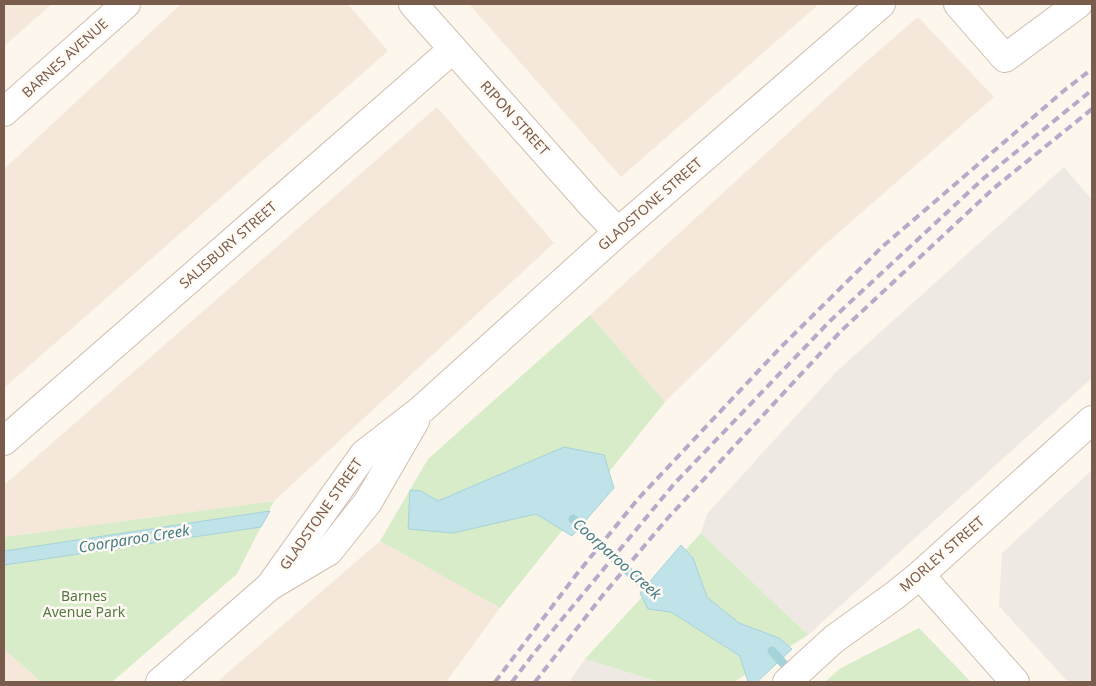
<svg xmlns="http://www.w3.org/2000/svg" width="1096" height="686" viewBox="0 0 1096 686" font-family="'Noto Sans',sans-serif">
  <rect width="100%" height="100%" fill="#fdf6ec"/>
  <g fill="#f5e8da">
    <path d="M4 4H52L4 46Z"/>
    <path d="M181 4H348L388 51 4 388V169Z"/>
    <path d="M469 4H819L621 177Z"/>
    <path d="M918 17 994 97 821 248 665 402 590 315 860 67Z"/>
    <path d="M437 107 554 243 274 501 4 537V485Z"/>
    <path d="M380 541 500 608 446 682H217Z"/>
    <path d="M4 649 41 682H4Z"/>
  </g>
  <g fill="#efe9e4">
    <path d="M1064 167 1092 200V378L808 635 701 533 707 514 837 371Z"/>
    <path d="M1092 470V682H1068L999 606 1002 553Z"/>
    <path d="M585 659 659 682H569Z"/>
  </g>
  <g fill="#d8ecc9">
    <path d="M590 315 665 402 500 608 380 541 428 459Z"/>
    <path d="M274 501 237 574 112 682H41L4 649V537Z"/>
    <path d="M701 533 808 635 734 682H659L585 659Z"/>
    <path d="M919 628 971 682H825L841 668Z"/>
  </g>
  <g fill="#bfe3e8" stroke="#a5d3da">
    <path d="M564 447 604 455 614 488 572 536 536 514 453 533 408 529 410 490 421 491 438 501Z"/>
    <path d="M270 511 261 527 4 565V551Z"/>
    <path d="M681 545 693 558 707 597 739 623 779 638 792 649 757 682H748L740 656 671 612 648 609 640 593Z"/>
  </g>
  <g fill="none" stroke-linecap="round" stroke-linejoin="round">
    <g stroke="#a5d3da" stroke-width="9">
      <path d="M573 519 645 587 653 593"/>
      <path d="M772 651 792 673"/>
    </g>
    <g stroke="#d1beb0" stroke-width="30">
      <g id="street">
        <path d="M413 4 591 204 618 232"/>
        <path d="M958 4 1005 58 1078 4"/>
        <path d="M4 112 126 4"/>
        <path d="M4 441 453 49"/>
        <path d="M920 575 1015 682"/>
        <path d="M270 586 364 454 422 409 618 232 881 4"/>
        <path d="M160 682 270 586 329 551 368 502 415 421"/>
        <path d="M787 682 834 639 894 596 920 575 1092 420"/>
      </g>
    </g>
    <use href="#street" stroke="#fff" stroke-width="28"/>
    <g stroke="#b9a8c9" stroke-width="4" stroke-dasharray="8 5" stroke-linecap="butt">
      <path d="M495 682 576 575 638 499 780 348 882 247 1066 89 1092 69"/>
      <path d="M512 682 534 653 674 484 831 320 984 178 1092 90"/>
      <path d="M535 682 603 595 667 519 841 331 994 188 1092 109"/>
    </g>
  </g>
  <g text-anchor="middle" stroke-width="5" stroke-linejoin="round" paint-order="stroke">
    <g font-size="14" fill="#7a5c4d" stroke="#fffaf3">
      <text transform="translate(65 58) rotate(-42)" y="5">BARNES AVENUE</text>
      <text transform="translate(515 118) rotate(48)" y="5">RIPON STREET</text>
      <text transform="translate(650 204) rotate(-41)" y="5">GLADSTONE STREET</text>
      <text transform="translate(228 245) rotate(-41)" y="5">SALISBURY STREET</text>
      <text transform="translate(321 514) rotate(-55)" y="5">GLADSTONE STREET</text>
      <text transform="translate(942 554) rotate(-41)" y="5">MORLEY STREET</text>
    </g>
    <g font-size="14" fill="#537a41" stroke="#fffaf3">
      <text x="84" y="601">Barnes<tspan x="84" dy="16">Avenue Park</tspan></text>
    </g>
    <g font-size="15" font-style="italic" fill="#437c86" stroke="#fffaf3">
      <text transform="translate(134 539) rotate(-9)" y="5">Coorparoo Creek</text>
      <text transform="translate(617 559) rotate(42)" y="5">Coorparoo Creek</text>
    </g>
  </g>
  <rect width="1096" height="686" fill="none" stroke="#7a5c4d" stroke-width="10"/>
</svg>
